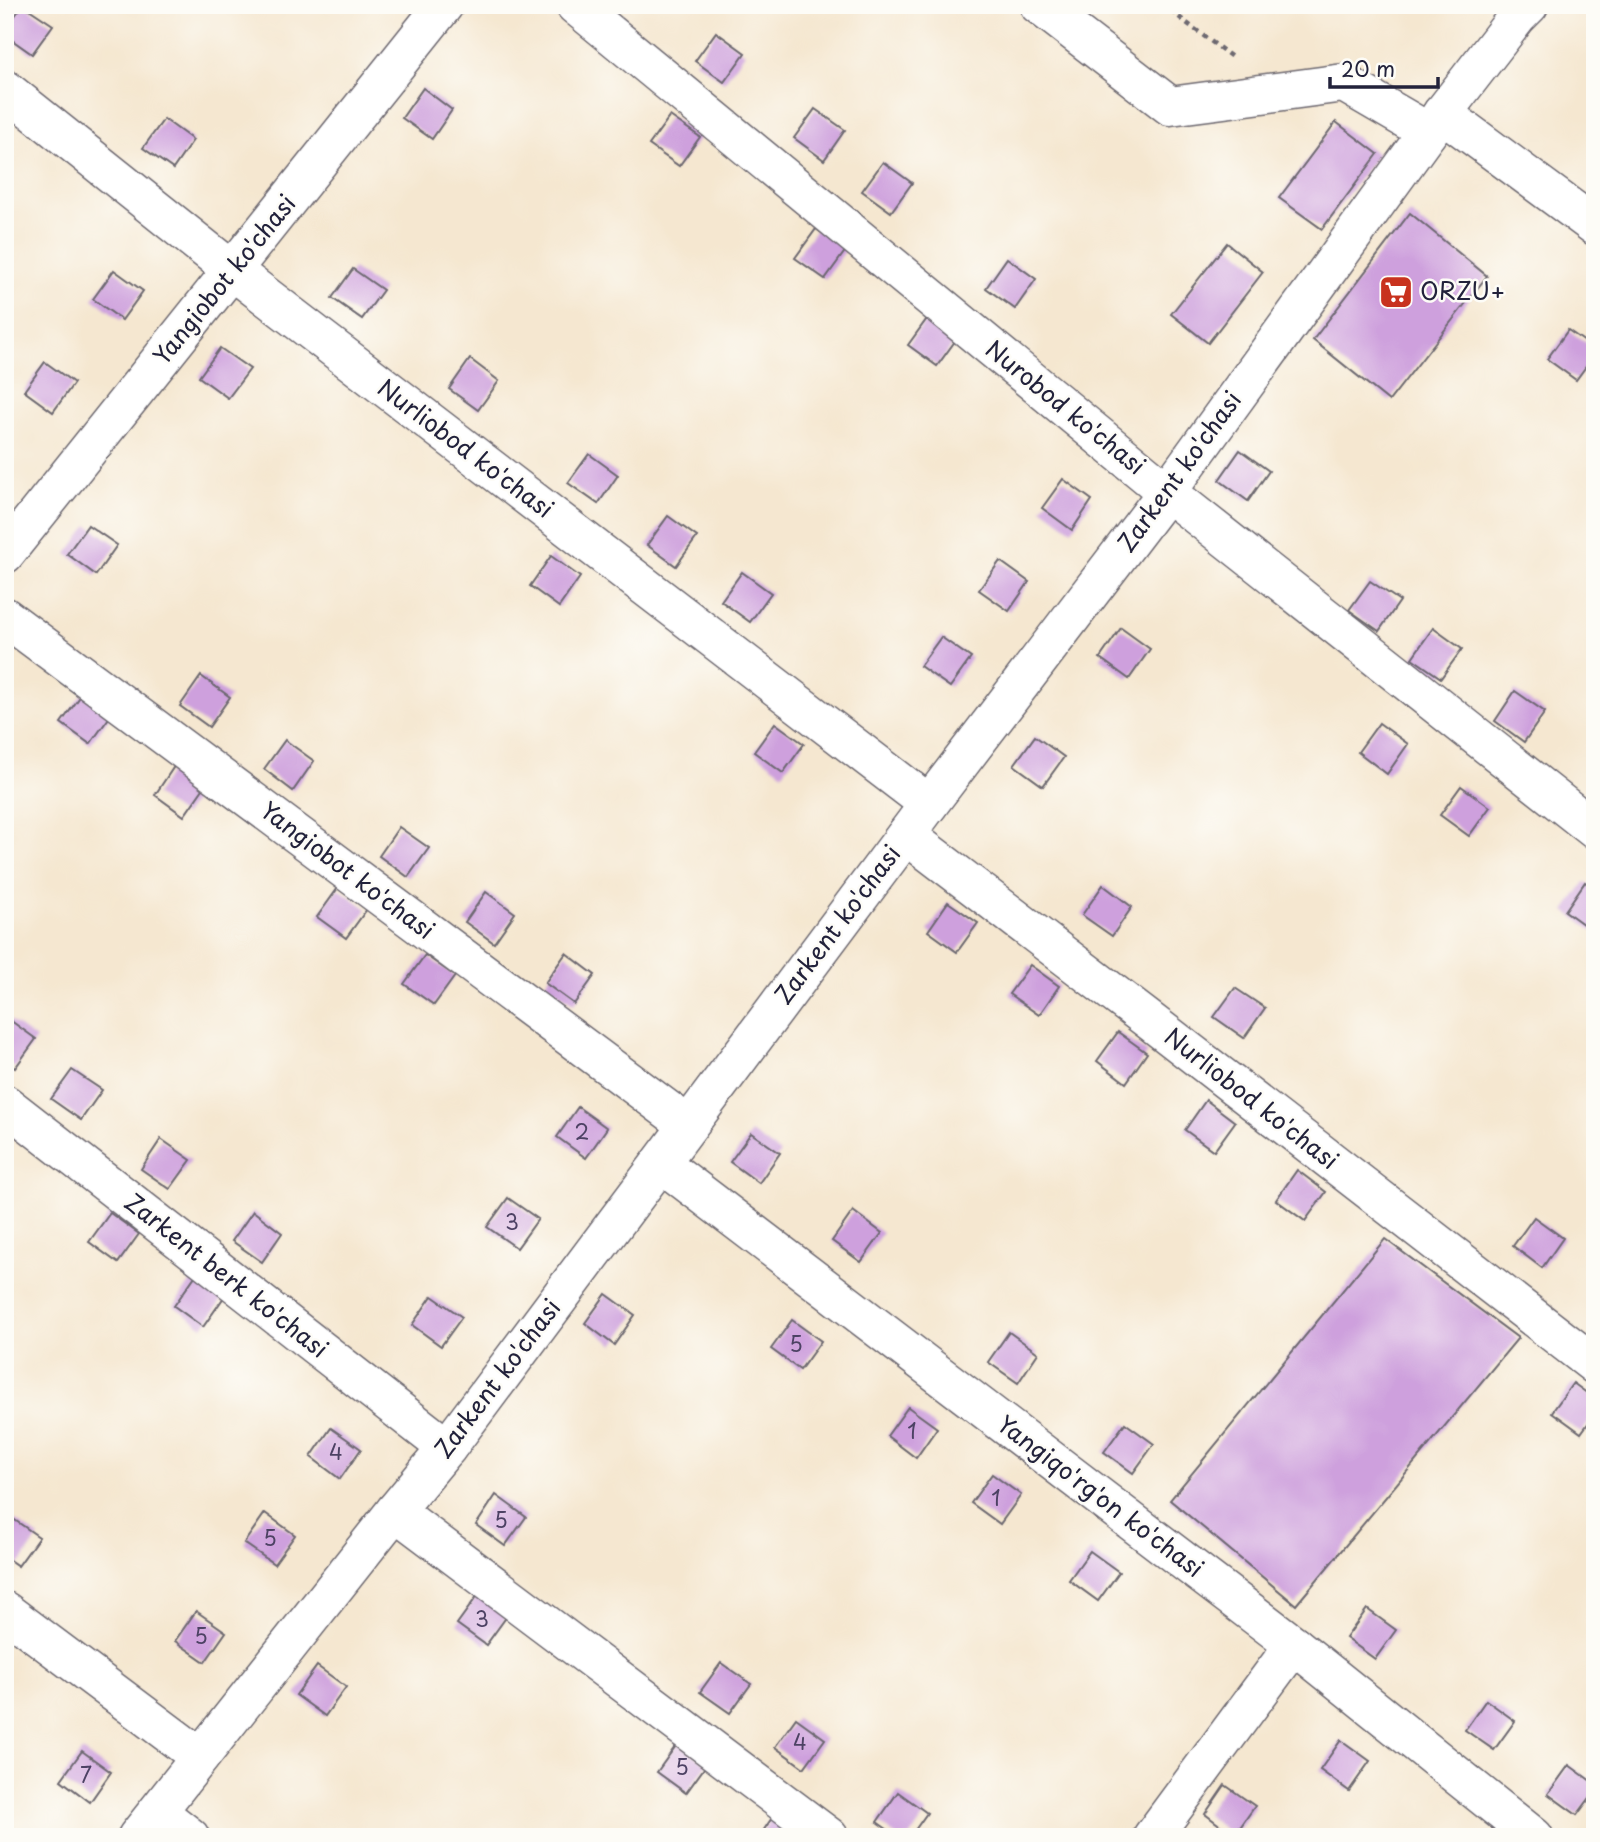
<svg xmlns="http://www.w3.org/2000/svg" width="1600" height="1842" viewBox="0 0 1600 1842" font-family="'Playpen Sans',sans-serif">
  <rect width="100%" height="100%" fill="#fdfcf7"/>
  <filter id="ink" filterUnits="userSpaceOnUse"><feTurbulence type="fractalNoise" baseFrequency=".0143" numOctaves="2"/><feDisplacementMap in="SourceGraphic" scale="14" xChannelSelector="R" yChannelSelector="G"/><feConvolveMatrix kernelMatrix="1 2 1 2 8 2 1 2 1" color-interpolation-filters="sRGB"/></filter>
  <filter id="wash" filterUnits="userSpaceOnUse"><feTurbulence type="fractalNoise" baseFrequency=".00686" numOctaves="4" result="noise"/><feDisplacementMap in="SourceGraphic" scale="28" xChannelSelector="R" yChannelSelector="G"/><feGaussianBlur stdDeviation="1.57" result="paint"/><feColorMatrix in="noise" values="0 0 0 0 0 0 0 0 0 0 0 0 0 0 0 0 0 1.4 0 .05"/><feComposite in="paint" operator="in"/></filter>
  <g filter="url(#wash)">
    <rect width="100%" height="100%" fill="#f5e7d0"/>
    <g id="blocks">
      <g fill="#cea0dd">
        <path d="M23 5 53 25 32 54 5 35V29Z"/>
        <path d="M716 32 745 53 724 82 695 61Z"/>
        <path d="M423 88 452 110 432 139 402 118Z"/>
        <path d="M815 109 845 130 824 160 794 138Z"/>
        <path d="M670 116 700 137 679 166 649 145Z"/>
        <path d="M164 119 193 140 173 169 143 148Z"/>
        <path d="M1336 122 1378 154 1322 229 1279 198Z"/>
        <path d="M883 162 912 183 891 212 862 191Z"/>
        <path d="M1410 213 1487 276 1389 401 1313 340Z"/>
        <path d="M816 229 846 250 825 279 795 258Z"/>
        <path d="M1227 243 1263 272 1208 343 1171 314Z"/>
        <path d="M1007 258 1036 279 1015 309 986 288Z"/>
        <path d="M353 269 383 290 362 319 332 298Z"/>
        <path d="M114 270 143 291 122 320 93 299Z"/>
        <path d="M929 316 958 337 937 366 908 345Z"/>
        <path d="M1568 330 1595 349V354L1576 380 1547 359Z"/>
        <path d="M220 348 250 369 228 398 199 377Z"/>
        <path d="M470 359 499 381 478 410 449 389Z"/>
        <path d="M45 362 74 383 53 412 24 391Z"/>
        <path d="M1240 450 1269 471 1248 501 1219 480Z"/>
        <path d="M589 454 618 475 598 504 568 483Z"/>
        <path d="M1063 479 1092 500 1072 530 1042 508Z"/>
        <path d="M668 516 697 537 676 566 647 545Z"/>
        <path d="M88 525 117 545 96 575 67 554Z"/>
        <path d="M551 556 580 577 559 607 530 586Z"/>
        <path d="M1000 561 1029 582 1009 611 979 590Z"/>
        <path d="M742 572 771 593 750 622 721 601Z"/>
        <path d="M1370 581 1400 601 1379 631 1349 610Z"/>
        <path d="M1121 628 1150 649 1129 679 1100 658Z"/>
        <path d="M1433 628 1462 649 1441 678 1412 658Z"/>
        <path d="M941 637 971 658 950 687 920 666Z"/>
        <path d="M201 676 230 697 209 727 180 706Z"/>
        <path d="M1515 691 1545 712 1524 742 1495 721Z"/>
        <path d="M82 694 111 715 90 744 61 723Z"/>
        <path d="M775 723 804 744 783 773 754 752Z"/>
        <path d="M1379 723 1408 744 1387 774 1358 752Z"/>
        <path d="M1035 736 1064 757 1043 786 1014 765Z"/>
        <path d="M285 740 314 761 293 791 264 769Z"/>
        <path d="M175 765 205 786 184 816 155 795Z"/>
        <path d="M1461 786 1490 807 1469 836 1440 815Z"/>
        <path d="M399 827 429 848 408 877 379 856Z"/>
        <path d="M1585 882 1595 889 1594 932 1565 911Z"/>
        <path d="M1103 885 1132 907 1112 936 1082 915Z"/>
        <path d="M338 888 367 909 346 938 317 917Z"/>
        <path d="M486 892 515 913 494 943 465 922Z"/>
        <path d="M948 902 978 923 957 952 928 931Z"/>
        <path d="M566 953 595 975 574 1004 545 983Z"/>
        <path d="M425 955 455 976 434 1005 404 984Z"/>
        <path d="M1030 965 1059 986 1039 1015 1009 994Z"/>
        <path d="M1235 988 1265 1008 1244 1038 1214 1017Z"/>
        <path d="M7 1018 36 1039 15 1068 5 1061V1021Z"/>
        <path d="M1118 1032 1147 1053 1126 1083 1097 1061Z"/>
        <path d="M72 1070 102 1090 81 1120 51 1099Z"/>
        <path d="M1206 1100 1235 1122 1214 1151 1185 1130Z"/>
        <path d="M578 1107 607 1128 586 1158 557 1137Z"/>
        <path d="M751 1133 780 1153 759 1183 730 1162Z"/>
        <path d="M161 1139 191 1160 170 1189 141 1169Z"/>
        <path d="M1297 1170 1326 1192 1305 1221 1276 1200Z"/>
        <path d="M508 1198 538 1219 517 1248 487 1227Z"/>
        <path d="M253 1211 282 1233 262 1262 232 1241Z"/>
        <path d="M853 1211 882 1233 861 1262 832 1241Z"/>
        <path d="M110 1213 139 1234 118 1263 89 1242Z"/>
        <path d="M1534 1217 1563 1238 1542 1268 1513 1246Z"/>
        <path d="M1385 1239 1518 1338 1296 1605 1170 1500Z"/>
        <path d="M195 1276 224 1297 203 1327 174 1306Z"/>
        <path d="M606 1294 635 1315 614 1345 585 1323Z"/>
        <path d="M432 1296 462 1317 441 1346 412 1325Z"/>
        <path d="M792 1320 821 1341 800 1370 771 1349Z"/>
        <path d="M1009 1332 1038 1353 1018 1383 988 1362Z"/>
        <path d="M1573 1383 1595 1399V1414L1581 1433 1552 1412Z"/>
        <path d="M908 1407 937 1428 916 1458 887 1436Z"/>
        <path d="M1125 1423 1154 1444 1133 1473 1104 1452Z"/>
        <path d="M331 1428 361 1449 340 1479 311 1457Z"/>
        <path d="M992 1474 1021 1495 1000 1524 971 1503Z"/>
        <path d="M496 1495 526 1517 505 1546 476 1525Z"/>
        <path d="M265 1513 295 1535 274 1564 244 1543Z"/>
        <path d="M9 1516 39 1537 18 1566 5 1557V1522Z"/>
        <path d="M1090 1551 1119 1572 1098 1601 1069 1580Z"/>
        <path d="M478 1595 507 1616 486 1645 457 1624Z"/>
        <path d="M1367 1609 1396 1630 1375 1659 1346 1638Z"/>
        <path d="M196 1611 226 1632 205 1662 175 1641Z"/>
        <path d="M721 1663 751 1684 730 1713 700 1692Z"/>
        <path d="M317 1666 346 1687 325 1716 296 1695Z"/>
        <path d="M1486 1700 1515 1721 1494 1750 1465 1730Z"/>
        <path d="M796 1718 825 1739 804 1768 775 1747Z"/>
        <path d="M1341 1740 1370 1761 1349 1791 1320 1770Z"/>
        <path d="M678 1743 707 1764 686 1793 657 1772Z"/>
        <path d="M82 1751 111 1772 90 1802 61 1780Z"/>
        <path d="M1569 1765 1595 1784V1791L1577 1815 1548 1794Z"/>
        <path d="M1225 1785 1255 1806 1234 1836 1205 1814Z"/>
        <path d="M898 1792 927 1813 910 1837H898L877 1822Z"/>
        <path d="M774 1815 805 1837H759Z"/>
      </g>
    </g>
  </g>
  <g filter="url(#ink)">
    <use href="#blocks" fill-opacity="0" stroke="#6c676f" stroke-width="2"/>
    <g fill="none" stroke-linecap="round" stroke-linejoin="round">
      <g stroke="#6c676f" stroke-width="41">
        <g id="minor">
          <path d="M575 5 1167 492 1595 830"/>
          <path d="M1039 5 1170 106 1344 83 1428 132"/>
          <path d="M5 89 233 271 929 804"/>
          <path d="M1442 113 1595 226"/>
          <path d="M5 554 444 5"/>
          <path d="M5 617 688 1125"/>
          <path d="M906 835 1150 1021 1595 1365"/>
          <path d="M5 1104 447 1448"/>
          <path d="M661 1163 1294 1645 1534 1837"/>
          <path d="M395 1511 829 1837"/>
          <path d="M5 1611 200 1757"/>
          <path d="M158 1812 190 1837"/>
          <path d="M137 1837 395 1511 447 1448 929 804 1167 492 1428 132 1517 17 1529 5"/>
          <path d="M1152 1837 1294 1645"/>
        </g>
      </g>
      <path stroke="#6c676f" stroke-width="4.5" stroke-dasharray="5 5" stroke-linecap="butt" d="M1163 5 1233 58"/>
      <use href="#minor" stroke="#fff" stroke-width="38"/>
    </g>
  </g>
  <defs>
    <g id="supermarket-square" transform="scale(1.75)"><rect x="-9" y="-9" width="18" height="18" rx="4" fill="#c8321e" stroke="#fdfcf7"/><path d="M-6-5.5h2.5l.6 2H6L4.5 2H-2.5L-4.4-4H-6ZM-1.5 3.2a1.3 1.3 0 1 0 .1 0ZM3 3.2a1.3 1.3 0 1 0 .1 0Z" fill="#fff"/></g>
  </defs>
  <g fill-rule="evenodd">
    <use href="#supermarket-square" x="1396" y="292"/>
  </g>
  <g text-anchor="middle" stroke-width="5" stroke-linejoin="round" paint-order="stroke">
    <g font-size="21" fill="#4d4264">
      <text x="582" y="1140">2</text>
      <text x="512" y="1230">3</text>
      <text x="796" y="1352">5</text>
      <text x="912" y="1439">1</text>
      <text x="336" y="1460">4</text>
      <text x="996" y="1506">1</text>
      <text x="501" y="1528">5</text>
      <text x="270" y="1546">5</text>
      <text x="482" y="1627">3</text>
      <text x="201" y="1644">5</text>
      <text x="800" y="1750">4</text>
      <text x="682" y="1775">5</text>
      <text x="86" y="1783">7</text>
    </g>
    <g font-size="24" fill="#22223b" stroke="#fdfcf7">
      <text transform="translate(225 280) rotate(-51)" y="8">Yangiobot ko'chasi</text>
      <text transform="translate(1065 408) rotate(39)" y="8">Nurobod ko'chasi</text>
      <text transform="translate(465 449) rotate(37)" y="8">Nurliobod ko'chasi</text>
      <text transform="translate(1180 472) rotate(-54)" y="8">Zarkent ko'chasi</text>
      <text transform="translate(347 871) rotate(37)" y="8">Yangiobot ko'chasi</text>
      <text transform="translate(838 925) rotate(-53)" y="8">Zarkent ko'chasi</text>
      <text transform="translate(1251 1099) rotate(38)" y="8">Nurliobod ko'chasi</text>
      <text transform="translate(226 1276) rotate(38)" y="8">Zarkent berk ko'chasi</text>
      <text transform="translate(498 1379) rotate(-53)" y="8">Zarkent ko'chasi</text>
      <text transform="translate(1100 1497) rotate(37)" y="8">Yangiqo'rg'on ko'chasi</text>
    </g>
    <g font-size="24" fill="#22223b" stroke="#fdfcf7" text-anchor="start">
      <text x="1420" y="300">ORZU+</text>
    </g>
  </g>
  <rect width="1600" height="1842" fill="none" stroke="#fdfcf7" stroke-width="28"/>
  <path d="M1330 77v10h108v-10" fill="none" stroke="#22223b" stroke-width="3.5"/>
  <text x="1341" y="77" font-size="21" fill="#22223b" stroke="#fdfcf7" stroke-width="5" paint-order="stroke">20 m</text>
</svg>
